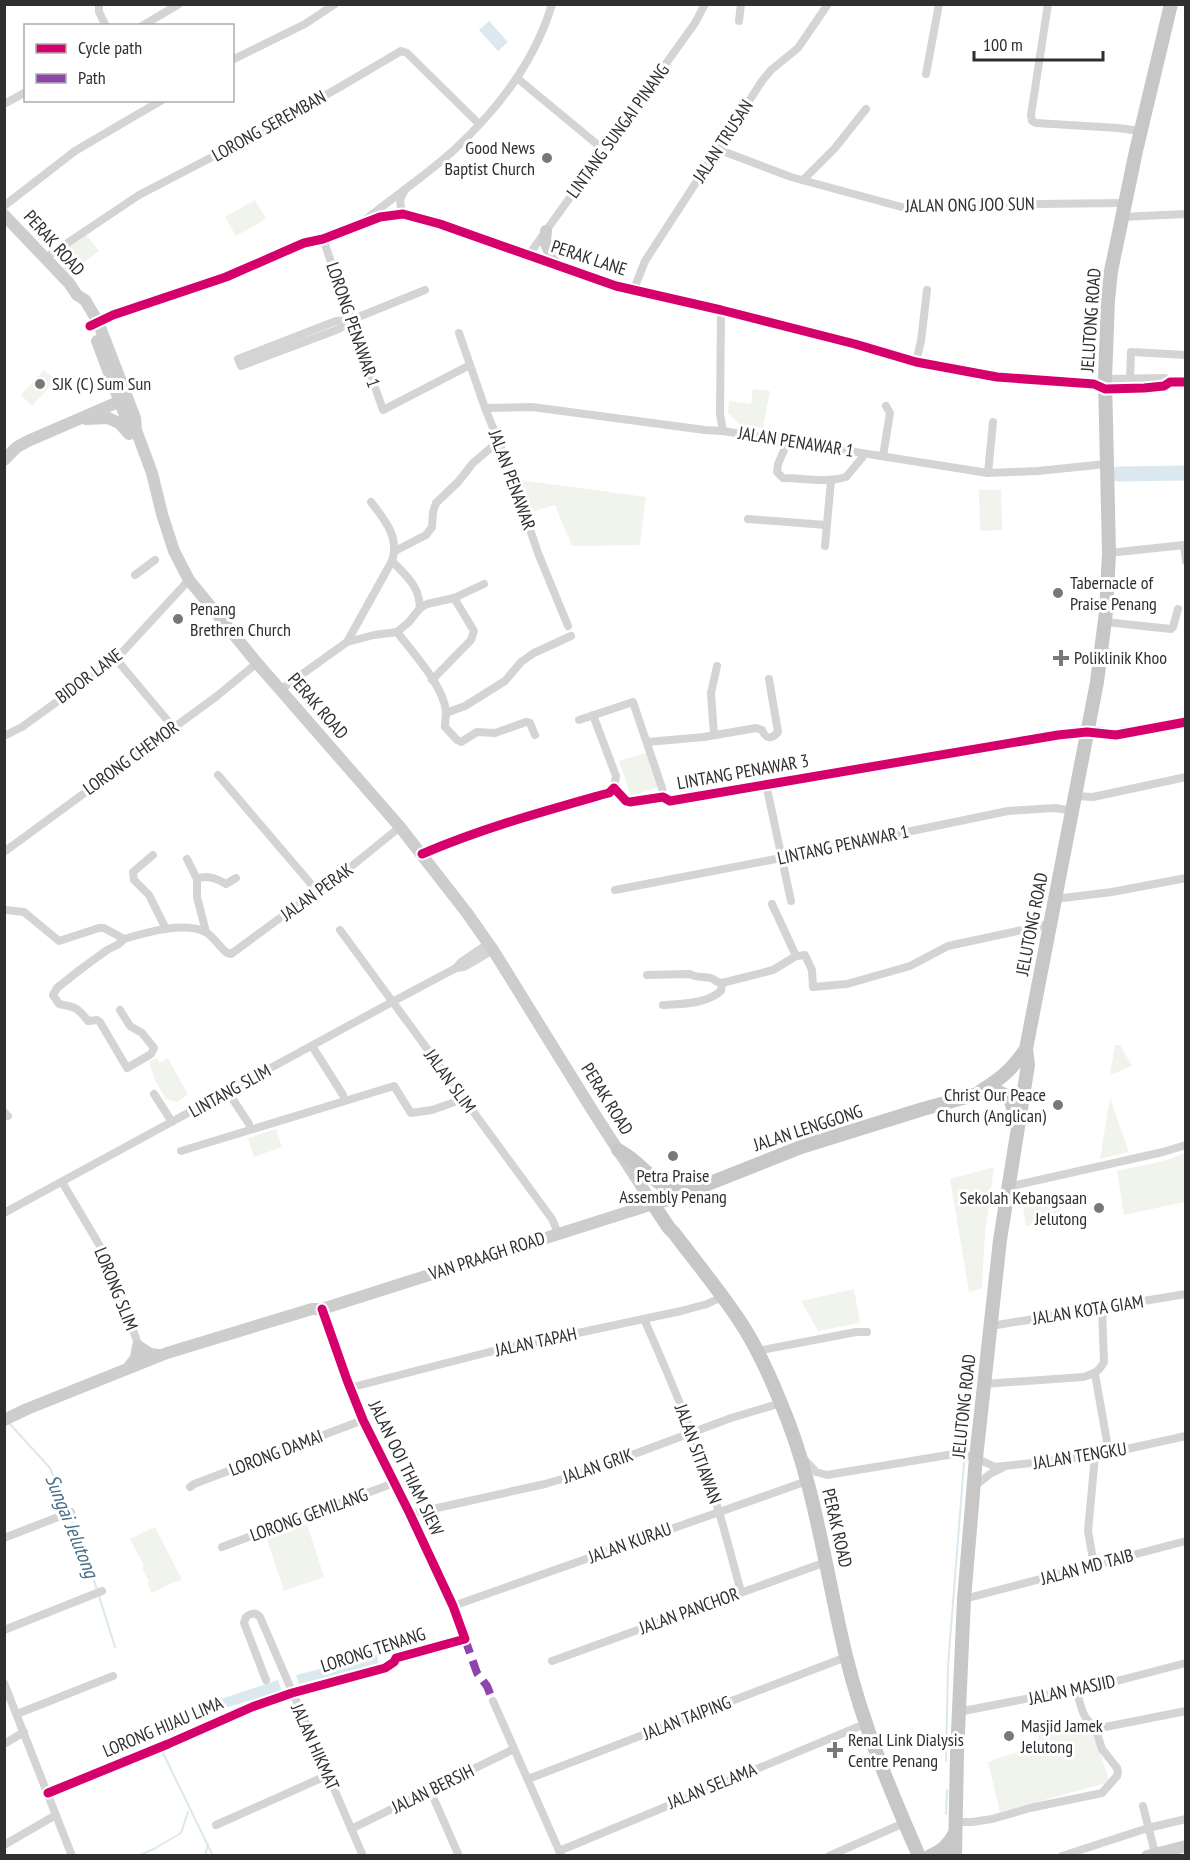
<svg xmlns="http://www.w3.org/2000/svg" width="1190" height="1860" viewBox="0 0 1190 1860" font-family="'PT Sans Narrow',sans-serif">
  <rect width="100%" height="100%" fill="#fff"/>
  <g fill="#f1f3ed">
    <path d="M255 200 266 219 236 236 225 217Z"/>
    <path d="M85 233 99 251 68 274 54 255Z"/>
    <path d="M44 370 56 380 32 406 21 395Z"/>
    <path d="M753 389 770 391 763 428 739 424 728 413 729 401 751 404Z"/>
    <path d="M520 480 646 497 640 545 572 546 555 505 531 512Z"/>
    <path d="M979 490H1001L1002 530 980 531Z"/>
    <path d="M648 752 659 787 631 796 619 761Z"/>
    <path d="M1115 1045H1120L1132 1066 1110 1075Z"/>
    <path d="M156 1058 160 1063 168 1058 187 1093 186 1096 177 1102 166 1099 155 1080 149 1062Z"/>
    <path d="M1110 1098 1129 1152 1100 1159Z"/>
    <path d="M276 1129 282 1147 254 1157 248 1138Z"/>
    <path d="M1185 1153V1202L1124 1215 1117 1171 1167 1160Z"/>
    <path d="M994 1167 985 1232 982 1288 969 1292 950 1179Z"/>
    <path d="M1060 1201 1063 1219 1026 1226 1023 1207Z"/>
    <path d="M854 1289 860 1323 818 1331 801 1301Z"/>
    <path d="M307 1524 324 1577 284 1591 267 1539Z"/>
    <path d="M155 1527 182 1580 177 1582 176 1581 152 1593 147 1583 149 1582 142 1568 144 1566 130 1539Z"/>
    <path d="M1079 1726 1092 1729 1110 1782 1000 1812 988 1762 1039 1744 1037 1728Z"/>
  </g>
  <g fill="#dce8ef">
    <path d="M489 21 508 42 498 51 479 30Z"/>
    <path d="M377 1655 379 1664 299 1684 296 1675Z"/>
    <path d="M278 1680 282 1691 181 1721 170 1728 167 1720 176 1714Z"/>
  </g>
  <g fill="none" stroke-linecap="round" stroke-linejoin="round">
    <g stroke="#dce8ef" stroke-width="2">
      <path d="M9 1423 50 1468 86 1556 97 1590"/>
      <path d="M99 1596 115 1647"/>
      <path d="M163 1753 213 1856"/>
      <path d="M946 1761 948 1666 964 1463"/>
      <path d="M946 1814 947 1790"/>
      <path d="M137 1856 154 1849 181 1833 188 1812"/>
      <path d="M205 1856 208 1844"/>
    </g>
    <path stroke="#dce8ef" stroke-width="15" d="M1118 474 1186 473"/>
    <g stroke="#d4d4d4" stroke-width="8">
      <path d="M99 4V12L106 26"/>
      <path d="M1048 4 1031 115 1032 121 1036 123 1118 128 1140 131"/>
      <path d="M739 21 741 4"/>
      <path d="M142 26 179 4"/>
      <path d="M232 60 305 24 335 4"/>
      <path d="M926 74 939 4"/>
      <path d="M517 78 604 150"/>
      <path d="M4 104 26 92"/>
      <path d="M717 149 791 177 909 209 928 210 940 205 1124 203"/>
      <path d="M803 180 835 148 866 109"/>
      <path d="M4 206 75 151 162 100"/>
      <path d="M403 214C399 203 399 198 406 189"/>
      <path d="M1121 217 1186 214"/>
      <path d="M364 221C394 196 427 175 455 149 498 109 535 62 552 4"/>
      <path d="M323 239 383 410 470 365"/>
      <path d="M528 256 695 23 705 4"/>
      <path d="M45 258 139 195 241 142 340 87 401 51 407 53 479 124"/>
      <path d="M634 289 645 261 762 81 771 70 798 48 828 4"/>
      <path d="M721 310 720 414 723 431"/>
      <path d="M351 320 336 321 238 359 241 366 339 329 351 320 425 290"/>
      <path d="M459 333 485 408 510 470 538 553 568 626"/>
      <path d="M916 362 921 341 927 290"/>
      <path d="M1130 378 1131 352 1186 355"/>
      <path d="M1105 379 1165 378 1170 382"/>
      <path d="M1105 389 1144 388 1164 386 1170 382H1186"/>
      <path d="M485 408 532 407 705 430 723 431 988 473 1038 471 1106 464"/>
      <path d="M774 442 784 445 785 448 778 464 777 472 783 478C803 478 826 483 846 477L862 458"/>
      <path d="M883 456 890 413 886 406"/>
      <path d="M988 473 993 422"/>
      <path d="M748 519 826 525"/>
      <path d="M1184 545 1186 561"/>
      <path d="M825 546 831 480"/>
      <path d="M395 551 426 535 432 527 433 512 436 503 458 482 473 463 499 441"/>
      <path d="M1109 553 1184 545 1186 544"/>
      <path d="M135 575 155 560"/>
      <path d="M420 608 427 604 454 598 484 584"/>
      <path d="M1105 622 1171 629 1173 627 1178 609"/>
      <path d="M397 632C413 653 444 686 446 712 446 717 445 722 445 727L457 740 461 742 477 732 495 733 526 722 530 723 535 735"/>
      <path d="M347 642 392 561C400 538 385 520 371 502"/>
      <path d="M116 659 173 727"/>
      <path d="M432 680 471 640 474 631 454 598"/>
      <path d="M280 690 347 642 374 635 397 632 409 622 420 608C419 585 407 577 392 561"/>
      <path d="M446 713 465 706 505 681 521 662 534 653 571 636"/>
      <path d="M593 715 616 776 614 788"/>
      <path d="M579 720 633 702 662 788 663 797"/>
      <path d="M714 735 711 693 717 666"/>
      <path d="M4 736 22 727 116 659 189 580"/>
      <path d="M647 742 704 737 756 728 762 730C766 739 771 740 778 732L769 679"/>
      <path d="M218 775 317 891"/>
      <path d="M766 784 791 901"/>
      <path d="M1075 796 1093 797 1186 777"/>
      <path d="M4 852 217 696 257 663"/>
      <path d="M422 854C480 829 541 812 601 795L609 793 614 788 626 801 630 802 663 797 670 801 1058 735 1087 732 1116 735 1186 722"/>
      <path d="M153 855 133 872 134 880 149 895 166 929"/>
      <path d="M187 859 197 879V897L206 932"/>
      <path d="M197 879C207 874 218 879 226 884L236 878"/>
      <path d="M615 890 781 858 1008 811 1055 808 1073 811"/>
      <path d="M1055 899 1112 892 1186 878"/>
      <path d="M772 904 796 956 805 955 812 970 813 987 847 984 910 966 948 946 1050 924"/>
      <path d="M4 909 6 910 24 912 59 941 99 928H104L124 939C144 933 188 920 207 933 214 938 220 947 227 953L231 954 317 891 327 886 400 827"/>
      <path d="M340 930 552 1219 558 1233"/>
      <path d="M456 968 461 962 489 943"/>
      <path d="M647 975 690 974C697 979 706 975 713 979 716 981 718 983 722 983"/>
      <path d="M663 1005C682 1004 706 1004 721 991L722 983 773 970 796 956"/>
      <path d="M120 1010 130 1026 142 1033 154 1048 151 1054 127 1068 100 1022 97 1020 88 1021C77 1007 75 1007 59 1004L53 995 57 988 81 969 107 950 119 944 124 939"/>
      <path d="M312 1046 343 1095"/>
      <path d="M228 1092 249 1124"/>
      <path d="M154 1094 172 1122"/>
      <path d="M4 1112 8 1116"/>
      <path d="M181 1151 394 1086 411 1113 432 1110 463 1099"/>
      <path d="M62 1182 110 1263 140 1350"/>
      <path d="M1008 1187 1163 1152 1186 1145"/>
      <path d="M4 1213 392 1002 456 968 464 967 493 950"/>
      <path d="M644 1319C672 1382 699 1446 719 1512 727 1539 734 1566 741 1592"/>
      <path d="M991 1326 1186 1294"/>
      <path d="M757 1351 856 1332H867"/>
      <path d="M1095 1374 1109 1453"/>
      <path d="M984 1384 1083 1377C1093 1374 1099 1372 1104 1362L1102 1308"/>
      <path d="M349 1388 489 1352 681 1311 707 1304 722 1297"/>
      <path d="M804 1459 816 1472 827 1475 960 1453 976 1458 995 1467 1095 1456 1186 1436"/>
      <path d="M975 1486 990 1474 1002 1468"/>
      <path d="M190 1487 194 1484 363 1420"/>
      <path d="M410 1514 545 1484 586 1472 731 1418 781 1403"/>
      <path d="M4 1538 71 1512"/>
      <path d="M222 1547 394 1483"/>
      <path d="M1094 1565 1088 1531 1095 1456"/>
      <path d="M964 1599 1186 1541"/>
      <path d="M453 1606 807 1481"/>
      <path d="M4 1630 102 1591"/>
      <path d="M552 1661 826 1562"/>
      <path d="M266 1680 244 1623 246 1617C251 1613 256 1612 260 1617L363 1856"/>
      <path d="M4 1683 72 1856"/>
      <path d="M1076 1689C1081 1704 1082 1724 1100 1728L1186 1711"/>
      <path d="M493 1701 561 1855"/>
      <path d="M958 1712 1113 1682 1186 1663"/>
      <path d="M17 1714 113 1676"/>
      <path d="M4 1744 24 1732"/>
      <path d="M528 1779 846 1657"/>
      <path d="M430 1790 459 1856"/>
      <path d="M48 1793 168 1744 252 1707 292 1693 385 1668 394 1662 396 1658 465 1639 453 1606 410 1514 363 1420 347 1380 322 1309"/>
      <path d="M1143 1806 1155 1853"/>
      <path d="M956 1822H972L992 1819 1030 1808 1102 1793 1117 1776 1118 1772 1117 1768 1102 1749 1095 1727"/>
      <path d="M216 1825 328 1775"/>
      <path d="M351 1829 514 1749"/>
      <path d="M4 1845 56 1815"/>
      <path d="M559 1851 865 1724"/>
      <path d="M829 1856 904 1823"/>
      <path d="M1062 1856 1148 1828 1186 1819"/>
    </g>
    <g stroke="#cdcdcd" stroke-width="12">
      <path d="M4 215 69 283 77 295 85 300 98 322 135 418 136 430 152 473 162 514 174 551 189 580 257 663 400 827 467 913 493 950 594 1113 653 1204 322 1309H312L167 1353 27 1409 4 1420"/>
      <path d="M546 231 545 241 555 265"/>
      <path d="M90 326 113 315 226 277 304 243 323 239 380 217 403 214 440 224 616 286 721 310 855 344 916 362 997 377 1094 384 1105 389"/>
      <path d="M97 341 127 421 136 430"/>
      <path d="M86 419 108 418 119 423 129 434"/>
      <path d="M4 460 17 447 28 441 125 399"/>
      <path d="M129 1367 136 1358 138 1346 150 1354 159 1355"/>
      <path d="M1147 1856 1186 1846"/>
    </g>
    <g stroke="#c7c7c7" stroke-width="14">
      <path d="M981 1091C1002 1078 1012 1069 1026 1049"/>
      <path d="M618 1150C645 1164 652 1187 685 1193"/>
      <path d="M919 1856C890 1790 863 1725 846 1656 825 1570 815 1482 780 1401 769 1374 756 1345 739 1320 719 1290 696 1262 674 1233L669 1228 653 1204 685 1193 801 1147 923 1109 992 1090C1009 1094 1016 1103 1013 1121"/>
      <path d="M930 1856C943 1851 948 1845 955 1833"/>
      <path d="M955 1856 957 1754 964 1599 976 1458 1000 1240 1028 1065 1026 1049 1097 682 1106 612 1109 553 1105 379 1108 300 1111 271 1136 151 1171 4"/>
    </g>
    <path stroke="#8e44ad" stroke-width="8" stroke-dasharray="15 8" stroke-linecap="butt" d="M465 1639 477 1673 487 1686 493 1701"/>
    <g stroke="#fff" stroke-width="13">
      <g id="cycleway">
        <path d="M90 326 113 315 226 277 304 243 323 239 380 217 403 214 440 224 616 286 721 310 855 344 916 362 997 377 1094 384 1105 389 1144 388 1164 386 1170 382H1186"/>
        <path d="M422 854C480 829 541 812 601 795L609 793 614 788 626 801 630 802 663 797 670 801 1058 735 1087 732 1116 735 1186 722"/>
        <path d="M48 1793 168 1744 252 1707 292 1693 385 1668 394 1662 396 1658 465 1639 453 1606 410 1514 363 1420 347 1380 322 1309"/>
      </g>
    </g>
    <use href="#cycleway" stroke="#d6006c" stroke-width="9"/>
  </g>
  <g fill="#787878" stroke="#fff" stroke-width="2">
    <circle cx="547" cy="158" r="6"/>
    <circle cx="40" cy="384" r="6"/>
    <circle cx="1058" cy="593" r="6"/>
    <circle cx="178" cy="619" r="6"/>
    <path d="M1058 649h6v6h6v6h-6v6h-6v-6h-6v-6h6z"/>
    <circle cx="1058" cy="1105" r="6"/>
    <circle cx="673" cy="1156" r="6"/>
    <circle cx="1099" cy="1208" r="6"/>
    <circle cx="1009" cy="1736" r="6"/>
    <path d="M832 1741h6v6h6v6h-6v6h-6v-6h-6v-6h6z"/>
  </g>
  <g text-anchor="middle" stroke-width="6" stroke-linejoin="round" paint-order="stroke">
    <g font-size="18" fill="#2f2f2f" stroke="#fff">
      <text transform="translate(269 126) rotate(-29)" y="6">LORONG SEREMBAN</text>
      <text transform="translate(618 131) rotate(-54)" y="6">LINTANG SUNGAI PINANG</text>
      <text transform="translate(723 141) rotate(-57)" y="6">JALAN TRUSAN</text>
      <text transform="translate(970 205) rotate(-1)" y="6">JALAN ONG JOO SUN</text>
      <text transform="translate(54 243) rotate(48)" y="6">PERAK ROAD</text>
      <text transform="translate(589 258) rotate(18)" y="6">PERAK LANE</text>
      <text transform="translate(1091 320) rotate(-86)" y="6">JELUTONG ROAD</text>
      <text transform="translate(353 325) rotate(71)" y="6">LORONG PENAWAR 1</text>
      <text transform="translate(796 442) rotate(9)" y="6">JALAN PENAWAR 1</text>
      <text transform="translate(512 480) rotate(70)" y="6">JALAN PENAWAR</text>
      <text transform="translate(89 676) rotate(-37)" y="6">BIDOR LANE</text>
      <text transform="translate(318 706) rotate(49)" y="6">PERAK ROAD</text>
      <text transform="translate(131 758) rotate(-36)" y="6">LORONG CHEMOR</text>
      <text transform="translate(743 772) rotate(-10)" y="6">LINTANG PENAWAR 3</text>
      <text transform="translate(843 845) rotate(-12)" y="6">LINTANG PENAWAR 1</text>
      <text transform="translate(317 892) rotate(-36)" y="6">JALAN PERAK</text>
      <text transform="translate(1032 924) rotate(-79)" y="6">JELUTONG ROAD</text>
      <text transform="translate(450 1081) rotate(54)" y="6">JALAN SLIM</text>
      <text transform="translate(230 1091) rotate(-29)" y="6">LINTANG SLIM</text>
      <text transform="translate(607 1099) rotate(58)" y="6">PERAK ROAD</text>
      <text transform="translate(808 1128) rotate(-18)" y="6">JALAN LENGGONG</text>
      <text transform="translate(487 1256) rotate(-18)" y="6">VAN PRAAGH ROAD</text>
      <text transform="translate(116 1289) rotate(68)" y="6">LORONG SLIM</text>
      <text transform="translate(1088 1310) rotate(-9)" y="6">JALAN KOTA GIAM</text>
      <text transform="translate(536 1342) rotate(-12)" y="6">JALAN TAPAH</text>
      <text transform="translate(964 1406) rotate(-84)" y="6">JELUTONG ROAD</text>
      <text transform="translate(276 1453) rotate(-21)" y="6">LORONG DAMAI</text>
      <text transform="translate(698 1454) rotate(70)" y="6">JALAN SITIAWAN</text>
      <text transform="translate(1080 1456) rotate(-9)" y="6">JALAN TENGKU</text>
      <text transform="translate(598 1466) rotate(-19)" y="6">JALAN GRIK</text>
      <text transform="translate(406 1468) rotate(64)" y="6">JALAN OOI THIAM SIEW</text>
      <text transform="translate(309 1515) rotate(-20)" y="6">LORONG GEMILANG</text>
      <text transform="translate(837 1528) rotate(77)" y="6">PERAK ROAD</text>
      <text transform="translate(630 1543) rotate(-20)" y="6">JALAN KURAU</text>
      <text transform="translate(1087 1567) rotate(-15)" y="6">JALAN MD TAIB</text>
      <text transform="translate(689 1611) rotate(-20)" y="6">JALAN PANCHOR</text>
      <text transform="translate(373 1650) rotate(-18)" y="6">LORONG TENANG</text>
      <text transform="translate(1072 1690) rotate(-12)" y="6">JALAN MASJID</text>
      <text transform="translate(687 1718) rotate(-21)" y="6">JALAN TAIPING</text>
      <text transform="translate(163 1727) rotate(-23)" y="6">LORONG HIJAU LIMA</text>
      <text transform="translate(315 1747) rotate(66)" y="6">JALAN HIKMAT</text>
      <text transform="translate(712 1786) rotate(-22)" y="6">JALAN SELAMA</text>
      <text transform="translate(433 1789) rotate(-26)" y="6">JALAN BERSIH</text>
    </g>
    <g font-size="18" fill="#2f2f2f" stroke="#fff" text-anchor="start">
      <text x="535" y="154" text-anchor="end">Good News<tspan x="535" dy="21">Baptist Church</tspan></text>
      <text x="52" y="390">SJK (C) Sum Sun</text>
      <text x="1070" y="589">Tabernacle of<tspan x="1070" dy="21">Praise Penang</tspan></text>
      <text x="190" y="615">Penang<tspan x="190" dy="21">Brethren Church</tspan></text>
      <text x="1074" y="664">Poliklinik Khoo</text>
      <text x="1046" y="1101" text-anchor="end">Christ Our Peace<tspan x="1046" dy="21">Church (Anglican)</tspan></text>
      <text x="673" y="1182" text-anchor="middle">Petra Praise<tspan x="673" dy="21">Assembly Penang</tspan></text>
      <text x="1087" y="1204" text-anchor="end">Sekolah Kebangsaan<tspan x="1087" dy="21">Jelutong</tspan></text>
      <text x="1021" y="1732">Masjid Jamek<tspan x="1021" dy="21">Jelutong</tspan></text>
      <text x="848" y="1746">Renal Link Dialysis<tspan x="848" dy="21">Centre Penang</tspan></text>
    </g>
    <g font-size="20" font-style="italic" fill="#467088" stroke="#fff">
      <text transform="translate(72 1526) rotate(68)" y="7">Sungai Jelutong</text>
    </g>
  </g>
  <rect width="1190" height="1860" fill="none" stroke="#2f2f2f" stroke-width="12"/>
  <rect x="24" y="24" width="210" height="78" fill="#ffffff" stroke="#acacac" stroke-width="1.5"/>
  <rect x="36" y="44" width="30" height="9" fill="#d6006c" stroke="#acacac" stroke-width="1.5"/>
  <text x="78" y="54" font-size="18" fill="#2f2f2f">Cycle path</text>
  <rect x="36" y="74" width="30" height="9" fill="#8e44ad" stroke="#acacac" stroke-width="1.5"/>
  <text x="78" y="84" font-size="18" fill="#2f2f2f">Path</text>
  <path d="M974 51v9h129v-9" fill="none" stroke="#2f2f2f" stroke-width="3"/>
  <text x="983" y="51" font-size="18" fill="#2f2f2f" stroke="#ffffff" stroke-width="4.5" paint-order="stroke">100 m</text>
</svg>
